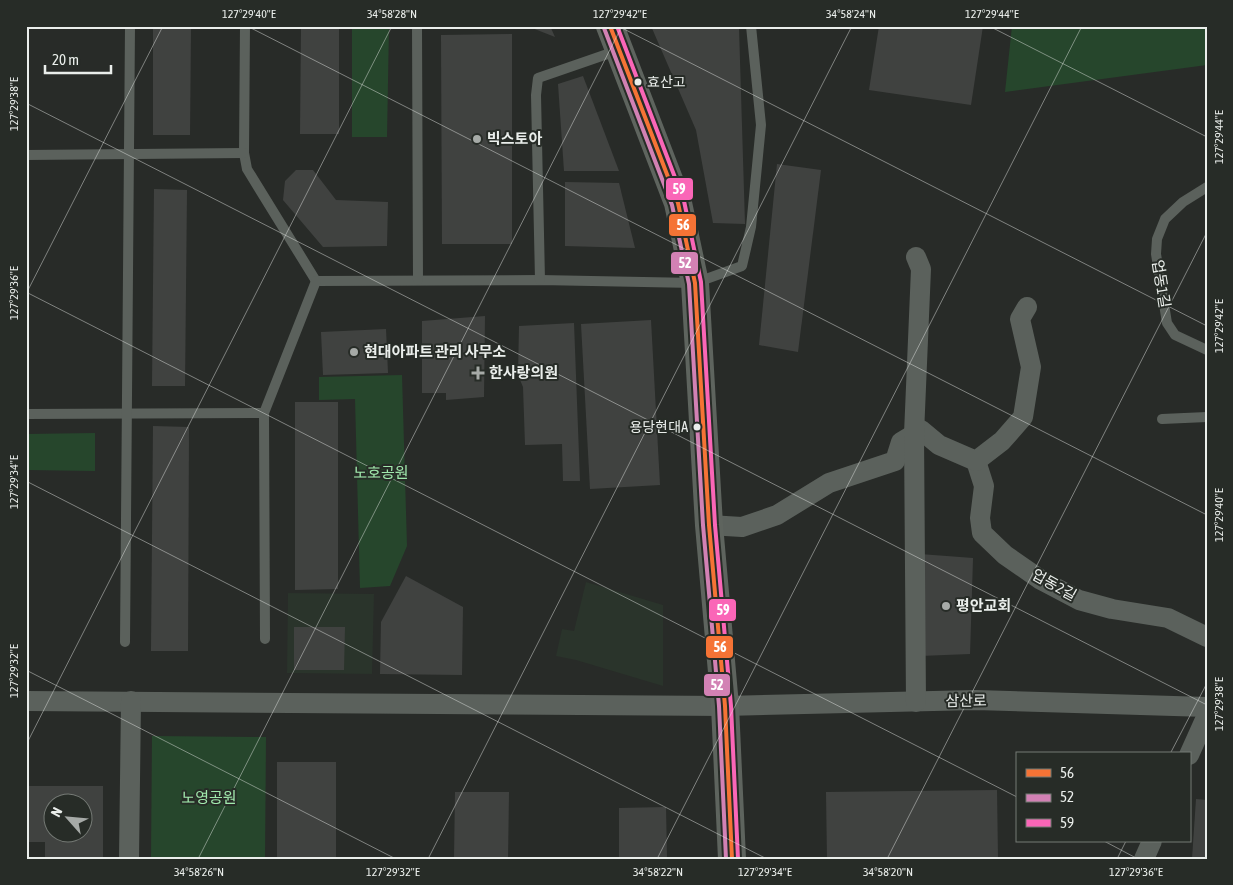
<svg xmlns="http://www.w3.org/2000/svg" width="1233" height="885" viewBox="0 0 1233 885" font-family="'Asap Condensed','Noto Sans KR',sans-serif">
  <rect width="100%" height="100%" fill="#282b28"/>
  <g fill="#2a342b">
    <path d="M586 582 663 605V686L576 660 556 656 562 629 574 631Z"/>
    <path d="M288 593 374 594 372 674 287 673Z"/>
  </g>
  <g fill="#26462c">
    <path d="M352 26H389L387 137H352Z"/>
    <path d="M1012 26H1207V65L1005 92Z"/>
    <path d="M402 375 407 546 390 586 360 588 355 399 319 400V377Z"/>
    <path d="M95 433V471L26 470V434Z"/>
    <path d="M152 736 266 737 265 859H151Z"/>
  </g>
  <g fill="#404240" fill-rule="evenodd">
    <path d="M153 26H191L190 135H153Z"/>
    <path d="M301 26H339V134H300Z"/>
    <path d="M527 26H550L555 37Z"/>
    <path d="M651 26H737L739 28 745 224 713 223 696 130Z"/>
    <path d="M879 26H983L971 105 869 90Z"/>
    <path d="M512 34V244H442L441 35Z"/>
    <path d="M583 76 619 171H564L558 84Z"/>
    <path d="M777 164 821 170 798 352 759 345Z"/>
    <path d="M296 170H313L336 200 388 202 387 246 323 247 283 200 285 181Z"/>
    <path d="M565 182 619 183 635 248 565 246Z"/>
    <path d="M154 189 187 190 185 386H152Z"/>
    <path d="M485 316 484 397 446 400V393H422V321Z"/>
    <path d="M651 320 660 485 590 489 581 324Z"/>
    <path d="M574 323 580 481H563L562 444 525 445 523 387 518 375 519 326Z"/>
    <path d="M386 329 388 373 323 375 321 332Z"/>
    <path d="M295 402H338V589L295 590Z"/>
    <path d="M153 426 189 427 188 651H151Z"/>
    <path d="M920 554 973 558 970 654 920 656Z"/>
    <path d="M406 576 463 607 462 675 380 674 381 622Z"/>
    <path d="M294 627H345L344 670H294Z"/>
    <rect x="277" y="762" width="59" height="97"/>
    <path d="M26 786H103V859H45V842H26ZM52 802H82V832H52Z"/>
    <path d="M997 790 998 859H827L826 792Z"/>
    <path d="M455 792H509L508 859H454Z"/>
    <path d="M1196 799 1207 800V859H1192Z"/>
    <path d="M666 807 667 859H619V808Z"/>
  </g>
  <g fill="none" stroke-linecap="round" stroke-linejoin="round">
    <g stroke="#5b615c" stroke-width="10">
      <path d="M245 26 244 153 247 169 316 281 540 280 695 283 742 266 751 227 761 125 751 26"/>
      <path d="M417 26 418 280"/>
      <path d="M26 155 244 153"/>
      <path d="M1207 187 1183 202 1165 219 1157 239 1156 254 1167 323 1175 335 1207 350"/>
      <path d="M540 280 536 95 538 78 619 50"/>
      <path d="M26 414 264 413"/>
      <path d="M1162 419 1207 417"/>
      <path d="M265 639 264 413 316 281"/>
      <path d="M125 642 130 26"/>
    </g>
    <g stroke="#5b615c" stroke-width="20">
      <path d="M976 461 984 486 980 518 982 533 1005 555 1041 580 1079 600 1112 609 1168 618 1207 637"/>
      <path d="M709 525 742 527 777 515 829 483 895 461 901 442 921 430 939 445 976 461 1002 441 1023 417 1031 367 1020 319 1027 307"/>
      <path d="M26 701 725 706 976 700 1207 707"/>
      <path d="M916 702 914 434 921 269 916 257"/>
      <path d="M1189 755 1207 715"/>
      <path d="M129 859 131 701"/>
      <path d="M1144 859 1152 841"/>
    </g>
    <path stroke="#5e645e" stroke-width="28" d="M610 26 678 203 695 283 709 525 725 706 732 859"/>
    <g stroke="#272c27" stroke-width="8">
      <path id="bus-1" d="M610 26 678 203 695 283 709 525 725 706 732 859"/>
    </g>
    <g stroke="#272c27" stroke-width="8">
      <path id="bus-2" d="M604 28 672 205 689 284 703 525 719 706 726 859"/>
    </g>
    <g stroke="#272c27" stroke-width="8">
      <path id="bus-3" d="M617 26 684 201 701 282 715 525 731 706 738 859"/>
    </g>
    <use href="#bus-1" stroke="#f57335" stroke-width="4"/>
    <use href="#bus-2" stroke="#d281b4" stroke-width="4"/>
    <use href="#bus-3" stroke="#fa66b7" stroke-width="4"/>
  </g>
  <path fill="none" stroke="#eaeeeb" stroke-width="1" stroke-opacity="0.45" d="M247 26 1207 515M618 26 1207 326M989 26 1207 137M26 103 1207 705M26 292 1017 797M26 294 163 26M26 481 767 859M26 670 396 859M26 745 392 26M1170 754 1207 683M1104 841 1138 859M198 859 622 26M428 859 852 26M657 859 1082 26M887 859 1207 232M1117 859 1126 841"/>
  <g fill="#eaeeeb" stroke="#272c27" stroke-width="2">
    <circle cx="638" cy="82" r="4.5"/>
    <circle cx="697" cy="427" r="4.5"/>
  </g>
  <g fill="#a6aaa7" stroke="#272c27" stroke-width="2">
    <circle cx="477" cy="139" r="5"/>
    <circle cx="354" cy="352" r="5"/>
    <path d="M475.5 365.5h5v5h5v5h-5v5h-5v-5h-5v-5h5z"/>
    <circle cx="946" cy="606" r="5"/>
  </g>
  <g text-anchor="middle" stroke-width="4" stroke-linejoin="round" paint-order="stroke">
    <g font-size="14" fill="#eaeeeb" stroke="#272c27" text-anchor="start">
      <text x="647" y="87">효산고</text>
      <text x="688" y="432" text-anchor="end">용당현대A</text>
    </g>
    <g font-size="15" font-weight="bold" fill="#eaeeeb" stroke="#272c27" text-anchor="start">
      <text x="487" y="144">빅스토아</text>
      <text x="364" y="357">현대아파트 관리 사무소</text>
      <text x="489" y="378">한사랑의원</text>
      <text x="956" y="611">평안교회</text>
    </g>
    <g font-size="15" fill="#eaeeeb" stroke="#272c27">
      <text transform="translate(1161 284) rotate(81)" y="5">업동1길</text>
      <text transform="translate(1054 585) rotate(29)" y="5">업동2길</text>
      <text transform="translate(966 701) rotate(-1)" y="5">삼산로</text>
    </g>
    <g font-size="15" fill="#a1e9ad" stroke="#272c27">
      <text x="381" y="478">노호공원</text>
      <text x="209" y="803">노영공원</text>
    </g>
  </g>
  <g stroke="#272c27" stroke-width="2">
    <rect x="665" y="177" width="29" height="24" rx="5" fill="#fa66b7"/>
    <rect x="668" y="213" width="29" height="24" rx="5" fill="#f57335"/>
    <rect x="670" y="251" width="29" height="24" rx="5" fill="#d281b4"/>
    <rect x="708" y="598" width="29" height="24" rx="5" fill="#fa66b7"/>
    <rect x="705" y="635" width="29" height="24" rx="5" fill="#f57335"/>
    <rect x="703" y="673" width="28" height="24" rx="5" fill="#d281b4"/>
  </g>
  <g font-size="14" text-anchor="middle" font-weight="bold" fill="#fff">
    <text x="679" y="194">59</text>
    <text x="683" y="230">56</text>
    <text x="685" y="268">52</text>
    <text x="723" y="615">59</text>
    <text x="720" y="652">56</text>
    <text x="717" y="690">52</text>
  </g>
  <rect width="1233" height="885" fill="none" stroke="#272c27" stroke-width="55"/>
  <rect x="1016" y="752" width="175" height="90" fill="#272c27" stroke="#757a75"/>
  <rect x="1026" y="769" width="25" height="8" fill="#f57335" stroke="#757a75"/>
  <text x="1060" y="778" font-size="15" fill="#eaeeeb">56</text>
  <rect x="1026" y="794" width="25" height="8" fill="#d281b4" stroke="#757a75"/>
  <text x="1060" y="802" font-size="15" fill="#eaeeeb">52</text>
  <rect x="1026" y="819" width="25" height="8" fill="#fa66b7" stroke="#757a75"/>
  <text x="1060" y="828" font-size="15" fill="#eaeeeb">59</text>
  <g transform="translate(68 818) rotate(297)"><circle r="24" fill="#272c27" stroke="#757a75"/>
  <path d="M0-4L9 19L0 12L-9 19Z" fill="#a6aaa7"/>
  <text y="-8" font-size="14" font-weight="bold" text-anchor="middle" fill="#eaeeeb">N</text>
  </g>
  <path d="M45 65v8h66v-8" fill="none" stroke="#eaeeeb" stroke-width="2.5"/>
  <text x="52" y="65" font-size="15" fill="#eaeeeb" stroke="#272c27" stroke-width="4" paint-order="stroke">20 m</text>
  <rect x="28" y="28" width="1178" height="830" fill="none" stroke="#eaeeeb" stroke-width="2"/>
  <g font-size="12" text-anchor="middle" fill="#eaeeeb">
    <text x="249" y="18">127°29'40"E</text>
    <text x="392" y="18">34°58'28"N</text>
    <text x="620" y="18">127°29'42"E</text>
    <text x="851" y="18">34°58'24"N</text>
    <text x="992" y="18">127°29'44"E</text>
    <text transform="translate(14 104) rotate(-90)" y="4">127°29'38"E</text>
    <text transform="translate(1219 137) rotate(-90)" y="4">127°29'44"E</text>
    <text transform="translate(14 293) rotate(-90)" y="4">127°29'36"E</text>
    <text transform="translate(1219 326) rotate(-90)" y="4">127°29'42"E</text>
    <text transform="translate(14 482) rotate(-90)" y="4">127°29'34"E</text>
    <text transform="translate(1219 515) rotate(-90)" y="4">127°29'40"E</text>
    <text transform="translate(14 671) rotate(-90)" y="4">127°29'32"E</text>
    <text transform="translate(1219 704) rotate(-90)" y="4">127°29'38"E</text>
    <text x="199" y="876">34°58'26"N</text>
    <text x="393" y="876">127°29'32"E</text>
    <text x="658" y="876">34°58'22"N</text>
    <text x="765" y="876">127°29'34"E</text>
    <text x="888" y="876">34°58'20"N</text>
    <text x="1136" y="876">127°29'36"E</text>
  </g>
</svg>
